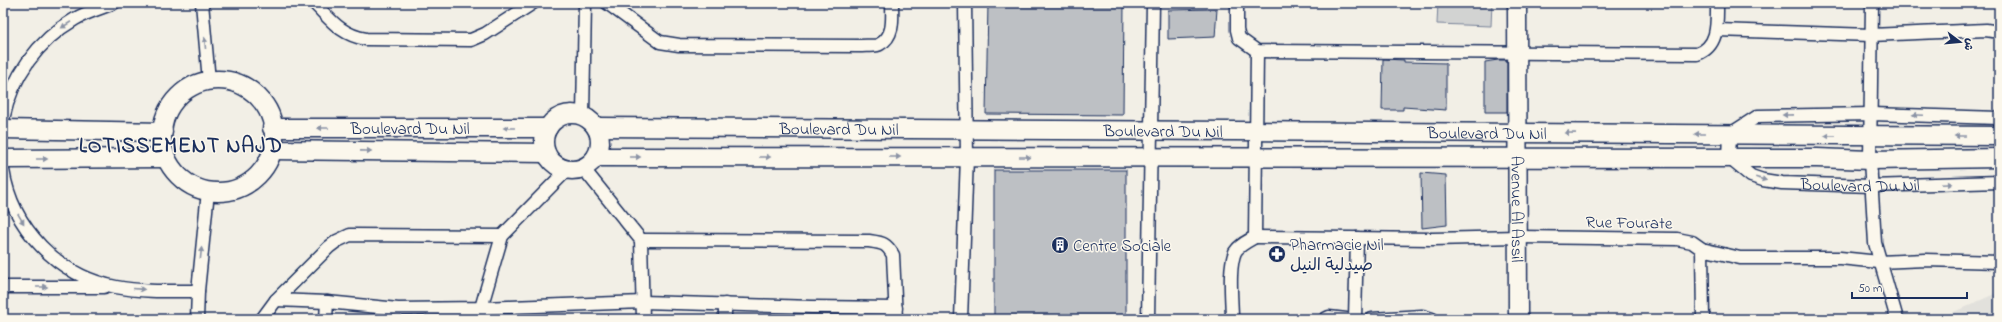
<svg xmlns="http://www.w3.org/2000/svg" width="2002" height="322" viewBox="0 0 2002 322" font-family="'Indie Flower','Playpen Sans Arabic',sans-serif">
  <rect width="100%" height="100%" fill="#f2efe6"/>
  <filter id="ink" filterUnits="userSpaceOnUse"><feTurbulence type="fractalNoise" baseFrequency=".025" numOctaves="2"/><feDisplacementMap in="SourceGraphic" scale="8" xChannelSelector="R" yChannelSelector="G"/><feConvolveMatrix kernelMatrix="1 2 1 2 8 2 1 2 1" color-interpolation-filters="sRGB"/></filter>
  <g filter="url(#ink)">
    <path fill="#e2e1dc" d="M1999 292V319H1938Z"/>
    <path fill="#d2d3d2" stroke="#768198" d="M1438 3H1492L1491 26 1437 24Z"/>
    <g fill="#bdc0c4" stroke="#1b2f5e">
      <path d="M988 3H1124L1123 115 986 114Z"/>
      <path d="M1217 9 1215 37 1168 39V10Z"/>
      <path d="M1383 59 1404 60V62L1446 63V110L1403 107V110H1382Z"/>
      <path d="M1498 60H1507V112H1485V62Z"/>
      <rect x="994" y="170" width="132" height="149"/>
      <path d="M1421 173 1446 175 1447 225 1422 228Z"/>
    </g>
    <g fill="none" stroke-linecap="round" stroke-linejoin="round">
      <g stroke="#1b2f5e" stroke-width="15">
        <g id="street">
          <path d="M202 3 209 81"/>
          <path d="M314 3C331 20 341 35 366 39L471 40 485 34 533 3"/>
          <path d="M607 3 660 42 679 45 861 46C867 45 876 47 880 44 895 36 892 17 892 3"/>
          <path d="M1237 3V30L1239 38 1257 51 1697 54C1719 46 1717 23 1717 3"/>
          <path d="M1872 3 1870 160 1875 243 1897 319"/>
          <path d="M1717 30 1871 35 1986 30 1999 32"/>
          <path d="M583 116 585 3"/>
          <path id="s1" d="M1999 118 1872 114 1758 116 1730 134 1729 158 1751 176 1763 180 1782 183 1871 186 1999 182"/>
          <path d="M3 119C12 77 37 41 75 19 87 12 101 8 114 3"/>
          <path d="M583 168 641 240 643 319"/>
          <path d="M3 170C12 228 58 276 116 287 142 292 171 291 198 291"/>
          <path d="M1255 237 1433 239 1517 237 1677 239 1692 242 1702 249 1740 258H1840L1879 262 1925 260 1999 262"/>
          <path d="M1255 237 1257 51"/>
          <path d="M641 240 869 241C883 243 886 243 893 255L896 319"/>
          <path d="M1702 249 1703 319"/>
          <path d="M3 287H104"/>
          <path d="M276 300 327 302 398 309 481 308 643 302 812 307 896 308"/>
          <path d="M197 319 198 291 208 191"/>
          <path d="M262 319 276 300 329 247 337 241 350 235 502 236"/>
          <path d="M326 319 327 302"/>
          <path d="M481 319V308L502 236 567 170"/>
          <path d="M725 319V304"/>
          <path d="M961 319 967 157 965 3"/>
          <path d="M1148 319 1153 3"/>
          <path d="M1232 319C1232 301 1228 269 1235 252 1239 245 1248 241 1255 237"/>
          <path d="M1325 319 1329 317 1346 319"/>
          <path d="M1355 319 1357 238"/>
          <path d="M1372 319 1422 316 1432 319"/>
        </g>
      </g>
      <g stroke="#1b2f5e" stroke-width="21">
        <g id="secondary">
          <path id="s2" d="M1517 3 1518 319"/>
          <circle cx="218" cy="136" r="56"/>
          <circle cx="572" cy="142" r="28"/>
          <path id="s3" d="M596 127 1999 136"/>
          <path id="s4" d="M272 128H548"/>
          <path d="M3 129 163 132"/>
          <path d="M271 150 546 153"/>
          <path d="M596 157 1817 158 1870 160 1999 158"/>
          <path d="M3 159 166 158"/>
        </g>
      </g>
      <use href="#street" stroke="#fbf7ec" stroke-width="12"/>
      <use href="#secondary" stroke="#fbf7ec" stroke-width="18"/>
    </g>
    <defs><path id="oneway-solid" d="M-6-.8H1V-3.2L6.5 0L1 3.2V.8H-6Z"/></defs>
    <g fill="#8b93a5">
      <use href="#oneway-solid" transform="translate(66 25) rotate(147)"/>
      <use href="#oneway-solid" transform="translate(205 43) rotate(-95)"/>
      <use href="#oneway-solid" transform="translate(1788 115) rotate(179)"/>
      <use href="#oneway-solid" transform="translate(1918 115) rotate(-178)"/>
      <use href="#oneway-solid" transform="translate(323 128) rotate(-180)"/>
      <use href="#oneway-solid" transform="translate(509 128) rotate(-180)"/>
      <use href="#oneway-solid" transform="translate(1570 133) rotate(-179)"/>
      <use href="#oneway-solid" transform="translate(1700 134) rotate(180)"/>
      <use href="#oneway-solid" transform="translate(1830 136) rotate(-179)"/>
      <use href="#oneway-solid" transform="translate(1960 136) rotate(180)"/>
      <use href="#oneway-solid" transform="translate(366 151) rotate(1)"/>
      <use href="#oneway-solid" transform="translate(635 157)"/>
      <use href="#oneway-solid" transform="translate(765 157)"/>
      <use href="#oneway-solid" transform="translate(895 157)"/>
      <use href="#oneway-solid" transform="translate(1025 157)"/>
      <use href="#oneway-solid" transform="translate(42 159)"/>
      <use href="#oneway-solid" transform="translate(1761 179) rotate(16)"/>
      <use href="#oneway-solid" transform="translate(1947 184) rotate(-2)"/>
      <use href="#oneway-solid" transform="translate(21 219) rotate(59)"/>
      <use href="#oneway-solid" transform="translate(201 253) rotate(-84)"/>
      <use href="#oneway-solid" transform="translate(42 287)"/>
      <use href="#oneway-solid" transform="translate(139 289) rotate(5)"/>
    </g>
  </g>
  <defs>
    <g id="building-disc" transform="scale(0.9)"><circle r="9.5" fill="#1b2f5e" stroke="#fbf7ec"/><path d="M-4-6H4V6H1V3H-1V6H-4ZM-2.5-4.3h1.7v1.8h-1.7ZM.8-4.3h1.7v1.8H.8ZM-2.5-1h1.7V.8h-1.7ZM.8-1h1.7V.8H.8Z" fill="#fff"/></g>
    <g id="pharmacy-disc" transform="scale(0.9)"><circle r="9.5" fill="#1b2f5e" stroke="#fbf7ec"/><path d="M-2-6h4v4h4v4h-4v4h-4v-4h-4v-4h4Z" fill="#fff"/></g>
  </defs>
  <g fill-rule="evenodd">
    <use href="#building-disc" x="1060" y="245"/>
    <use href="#pharmacy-disc" x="1277" y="254"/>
  </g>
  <g text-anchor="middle" stroke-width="3" stroke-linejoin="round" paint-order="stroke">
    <g font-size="17" fill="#1b2f5e" stroke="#fbf7ec">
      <text dy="6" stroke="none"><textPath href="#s4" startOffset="138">Boulevard Du Nil</textPath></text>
      <text dy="6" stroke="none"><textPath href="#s3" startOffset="243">Boulevard Du Nil</textPath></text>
      <text dy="6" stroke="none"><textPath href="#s3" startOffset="567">Boulevard Du Nil</textPath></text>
      <text dy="6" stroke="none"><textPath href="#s3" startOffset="891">Boulevard Du Nil</textPath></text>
      <text dy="6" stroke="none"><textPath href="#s1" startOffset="437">Boulevard Du Nil</textPath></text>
      <text dy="6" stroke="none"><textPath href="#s2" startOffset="206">Avenue Al Assil</textPath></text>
      <text transform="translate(1629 222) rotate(1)" y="6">Rue Fourate</text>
    </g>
    <g font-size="17" fill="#1b2f5e" stroke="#fbf7ec" text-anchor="start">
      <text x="1290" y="250">Pharmacie Nil<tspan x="1290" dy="20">صيدلية النيل</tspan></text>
      <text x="1073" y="251">Centre Sociale</text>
    </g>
    <g font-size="21" font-weight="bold" letter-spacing="1" fill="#1b2f5e" stroke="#fbf7ec">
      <text x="181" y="152">LOTISSEMENT NAJD</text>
    </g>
  </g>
  <rect width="2002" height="322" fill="none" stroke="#fbf7ec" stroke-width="16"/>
  <rect x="8" y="8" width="1986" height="306" fill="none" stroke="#1b2f5e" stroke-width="1.5" filter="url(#ink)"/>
  <g transform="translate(1960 42) rotate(106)" stroke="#fbf7ec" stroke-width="3" paint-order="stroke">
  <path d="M0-3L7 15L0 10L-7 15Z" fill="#1b2f5e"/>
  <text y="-6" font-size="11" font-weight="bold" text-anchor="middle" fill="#1b2f5e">ش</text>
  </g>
  <path d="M1852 292v6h115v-6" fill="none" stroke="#1b2f5e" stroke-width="2"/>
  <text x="1858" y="292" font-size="12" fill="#1b2f5e" stroke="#fbf7ec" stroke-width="3" paint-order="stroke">50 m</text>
</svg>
